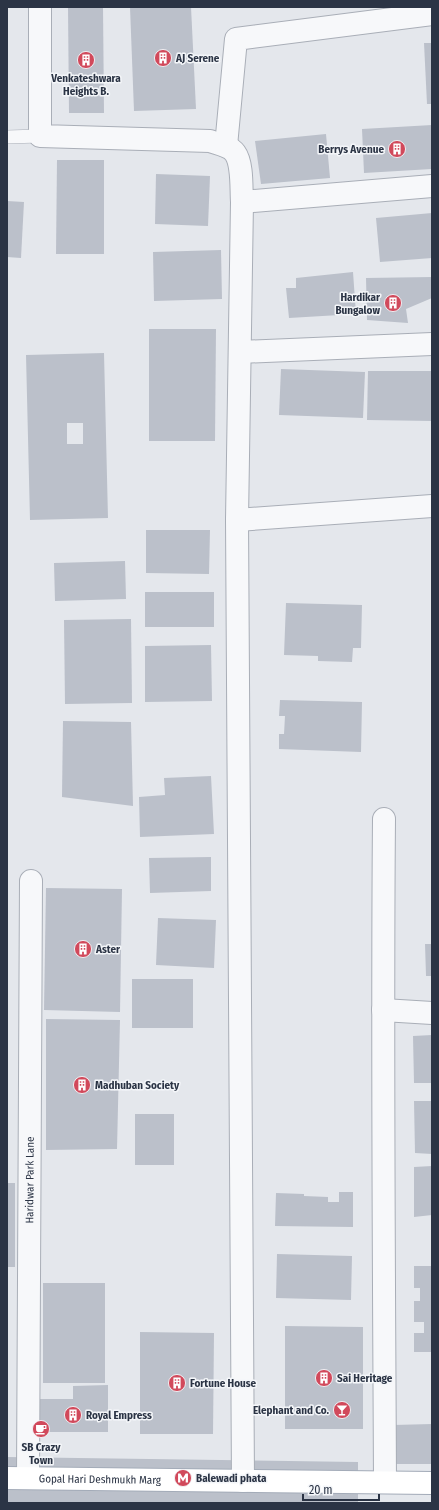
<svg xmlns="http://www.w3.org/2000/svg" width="439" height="1510" viewBox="0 0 439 1510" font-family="'Fira Sans Condensed',sans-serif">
  <rect width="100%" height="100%" fill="#e4e7ec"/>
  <g fill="#bbc0ca" fill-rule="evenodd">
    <path d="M68 7H103L104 113H69Z"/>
    <path d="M130 7H191L196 109 134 111Z"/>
    <path d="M424 43H432V104H427Z"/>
    <path d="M432 125V169L364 173 362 129Z"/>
    <path d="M326 134 330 178 261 184 255 141Z"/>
    <path d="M57 160H104V254H56Z"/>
    <path d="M156 174 210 176 208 226 155 224Z"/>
    <path d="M7 201 24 202 21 258 7 257Z"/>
    <path d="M432 213V258L380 262 376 218Z"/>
    <path d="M221 250 222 299 154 301 153 252Z"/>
    <path d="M353 272 356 314 289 318 286 288H296V278Z"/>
    <path d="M432 277V298L406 309 408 323 367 320 366 278Z"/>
    <path d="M149 329H216L215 441H149Z"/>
    <path d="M104 353 108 518 30 520 26 355ZM67 423H83V444H67Z"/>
    <path d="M281 369 365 372 363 418 279 415Z"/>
    <path d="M368 371H432V421L367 420Z"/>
    <path d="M146 530H210L209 574 146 573Z"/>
    <path d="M125 561 126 599 55 601 54 563Z"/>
    <rect x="145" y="592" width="69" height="35"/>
    <path d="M286 603 362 605 361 648H353L352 662 318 661V656L284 655Z"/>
    <path d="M131 619 132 703 65 704 64 620Z"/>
    <path d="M211 645 212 701 145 702V646Z"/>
    <path d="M280 700 362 702 361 752 279 749V734H284L285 716H279Z"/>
    <path d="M63 721 131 722 133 806 62 797Z"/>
    <path d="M211 776 214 834 140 837 139 797 165 795 164 778Z"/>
    <path d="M211 857V891L150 893 149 858Z"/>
    <path d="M46 888 122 889 120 1012 44 1010Z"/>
    <path d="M158 918 216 920 214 968 156 965Z"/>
    <path d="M425 944H432V976H426Z"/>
    <rect x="132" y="979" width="61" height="49"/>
    <path d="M46 1019 120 1020 117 1149 46 1150Z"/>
    <path d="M432 1035V1083H414L413 1036Z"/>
    <path d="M414 1101H432V1154L415 1153Z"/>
    <rect x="135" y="1114" width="39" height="51"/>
    <path d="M432 1166V1215L414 1217V1167Z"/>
    <rect x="7" y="1183" width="8" height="84"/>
    <path d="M339 1192H353V1227L275 1226 276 1193 304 1194V1196L328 1197V1202H339Z"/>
    <path d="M277 1254 352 1256 351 1300 276 1298Z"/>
    <path d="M414 1266H432V1352H414V1333H424V1322H414V1301H420V1288H414Z"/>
    <rect x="43" y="1283" width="62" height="100"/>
    <path d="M285 1326 363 1327V1429H285Z"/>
    <path d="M140 1332 214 1333 213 1434H140Z"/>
    <path d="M108 1385V1432H38V1399H73V1386Z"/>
    <path d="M432 1424V1464H394L393 1425Z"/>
    <path d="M7 1457 358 1462V1503H7Z"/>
  </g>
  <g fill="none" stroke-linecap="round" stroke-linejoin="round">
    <g stroke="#a9aeb7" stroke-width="14">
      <path id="service" d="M7 137 40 136"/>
    </g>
    <g stroke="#a9aeb7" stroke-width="24">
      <g id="minor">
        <path d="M40 7V136L210 141C218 144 230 146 235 153 243 164 241 189 242 202L237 520 243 1481"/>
        <path d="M226 146 236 39 432 14"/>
        <path d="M242 202 432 186"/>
        <path d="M240 352 432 344"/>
        <path d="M237 520 432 506"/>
        <path d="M384 819C382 1040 384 1261 385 1482"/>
        <path d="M383 1010 432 1013"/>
        <path id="s1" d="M28 1478 31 881"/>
      </g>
    </g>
    <g stroke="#a3abb8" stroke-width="24">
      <g id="primary">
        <path id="s2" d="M7 1478 432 1483"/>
      </g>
    </g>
    <use href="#service" stroke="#f7f8fa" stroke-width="13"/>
    <use href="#minor" stroke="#f7f8fa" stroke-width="22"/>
    <use href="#primary" stroke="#fff" stroke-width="22"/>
  </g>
  <defs>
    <g id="building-disc" transform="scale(0.9)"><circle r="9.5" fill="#d1495b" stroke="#f4f6f9"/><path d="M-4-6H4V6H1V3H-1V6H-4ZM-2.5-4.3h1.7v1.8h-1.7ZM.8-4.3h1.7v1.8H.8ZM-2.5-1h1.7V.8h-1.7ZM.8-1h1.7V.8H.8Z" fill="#fff"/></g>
    <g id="bar-disc" transform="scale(0.9)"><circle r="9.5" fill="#d1495b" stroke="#f4f6f9"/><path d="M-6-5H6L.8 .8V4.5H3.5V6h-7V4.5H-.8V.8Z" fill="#fff"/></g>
    <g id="cafe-disc" transform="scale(0.9)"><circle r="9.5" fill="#d1495b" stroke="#f4f6f9"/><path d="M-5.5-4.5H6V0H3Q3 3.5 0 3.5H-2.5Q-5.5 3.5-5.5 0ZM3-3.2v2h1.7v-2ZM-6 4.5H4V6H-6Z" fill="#fff"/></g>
    <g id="metro-disc" transform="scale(0.9)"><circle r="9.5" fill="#d1495b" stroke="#f4f6f9"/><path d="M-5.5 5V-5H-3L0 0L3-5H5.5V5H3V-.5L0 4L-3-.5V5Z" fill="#fff"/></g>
  </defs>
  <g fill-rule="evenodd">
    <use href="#building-disc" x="163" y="58"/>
    <use href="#building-disc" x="86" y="60"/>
    <use href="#building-disc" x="397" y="149"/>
    <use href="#building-disc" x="393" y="303"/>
    <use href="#building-disc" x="83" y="949"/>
    <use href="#building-disc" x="82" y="1085"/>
    <use href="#building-disc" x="324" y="1378"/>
    <use href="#building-disc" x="177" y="1383"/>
    <use href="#bar-disc" x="342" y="1410"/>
    <use href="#building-disc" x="73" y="1415"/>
    <use href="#cafe-disc" x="41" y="1429"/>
    <use href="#metro-disc" x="183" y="1478"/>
  </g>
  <g text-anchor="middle" stroke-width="3" stroke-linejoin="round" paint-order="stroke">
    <g font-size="11" font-weight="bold" fill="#2b3445" stroke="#f4f6f9" text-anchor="start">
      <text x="176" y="62">AJ Serene</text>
      <text x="86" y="82" text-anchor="middle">Venkateshwara<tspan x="86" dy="13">Heights B.</tspan></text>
      <text x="384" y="153" text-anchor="end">Berrys Avenue</text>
      <text x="380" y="301" text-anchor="end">Hardikar<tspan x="380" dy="13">Bungalow</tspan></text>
      <text x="96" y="953">Aster</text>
      <text x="95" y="1089">Madhuban Society</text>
      <text x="337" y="1382">Sai Heritage</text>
      <text x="190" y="1387">Fortune House</text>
      <text x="329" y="1414" text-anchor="end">Elephant and Co.</text>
      <text x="86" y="1419">Royal Empress</text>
      <text x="41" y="1451" text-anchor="middle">SB Crazy<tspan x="41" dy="13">Town</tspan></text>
      <text x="196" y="1482">Balewadi phata</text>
    </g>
    <g font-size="11" fill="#2b3445" stroke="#f4f6f9">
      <text dy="4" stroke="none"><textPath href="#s1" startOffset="298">Haridwar Park Lane</textPath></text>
      <text dy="4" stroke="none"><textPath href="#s2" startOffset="93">Gopal Hari Deshmukh Marg</textPath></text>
    </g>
  </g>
  <rect width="439" height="1510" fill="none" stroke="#2b3445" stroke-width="16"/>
  <path d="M303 1494v6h76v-6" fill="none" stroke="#2b3445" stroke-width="2"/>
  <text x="309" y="1494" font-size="12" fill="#2b3445" stroke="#f4f6f9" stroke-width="3" paint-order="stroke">20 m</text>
</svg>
